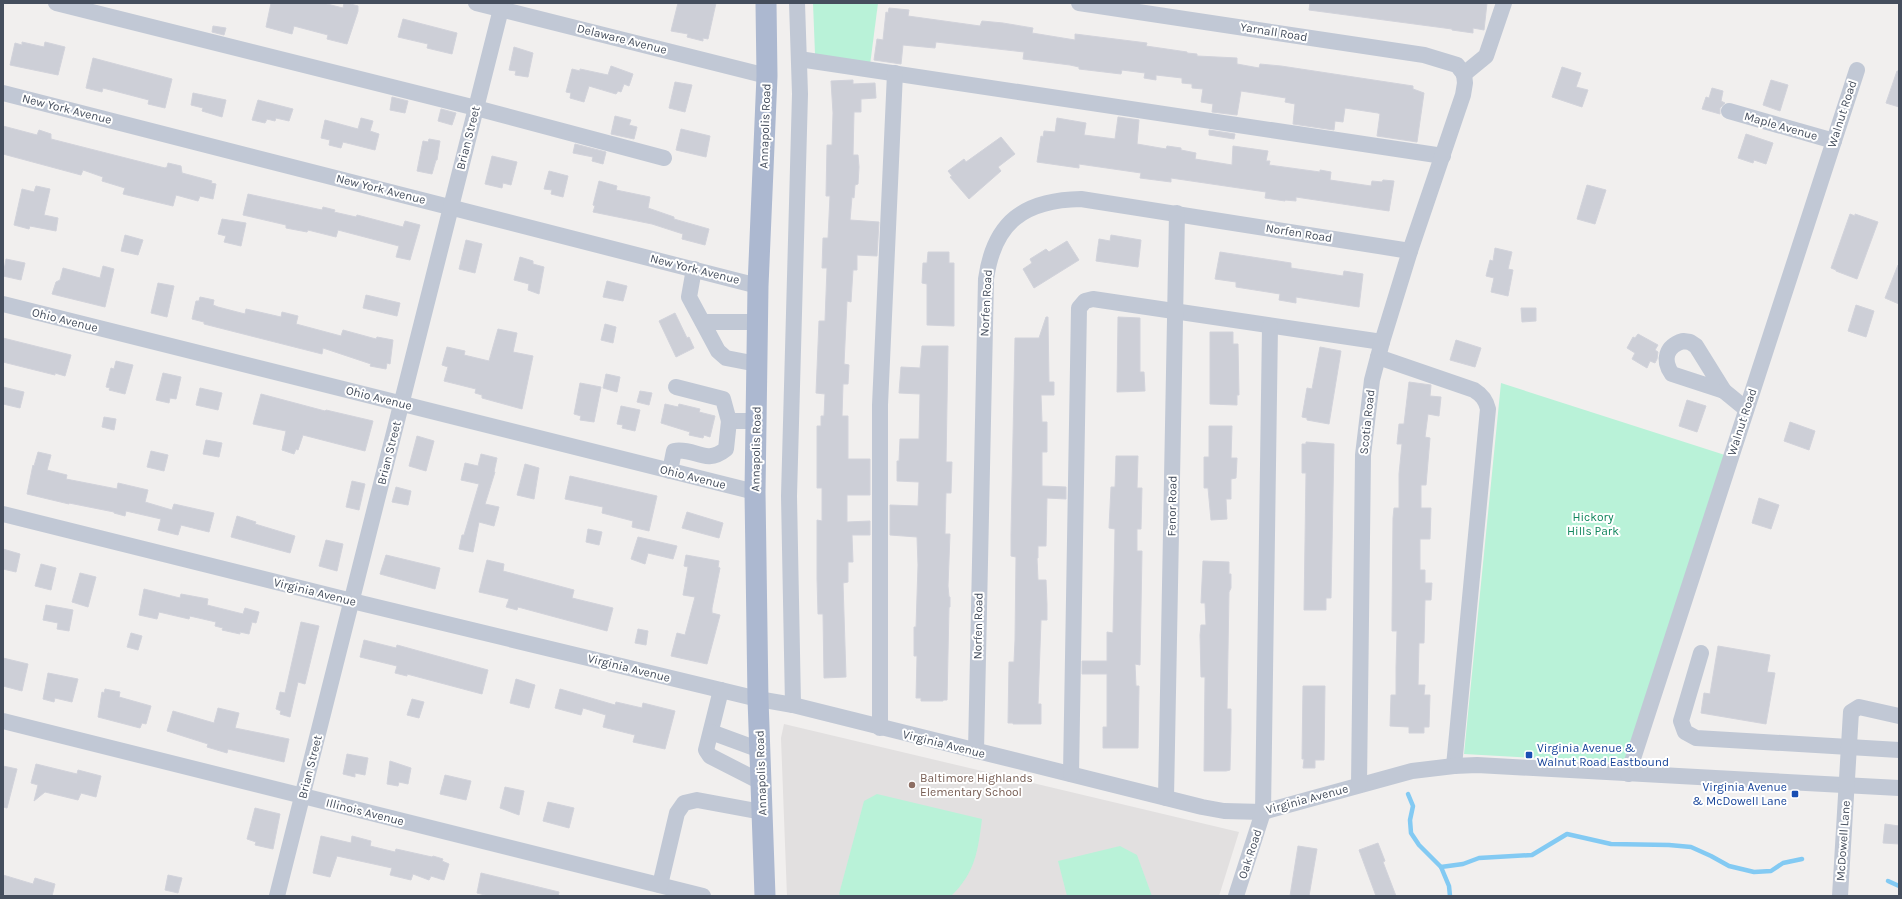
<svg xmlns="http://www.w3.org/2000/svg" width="1902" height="899" viewBox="0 0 1902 899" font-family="Karla,sans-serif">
  <rect width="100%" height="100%" fill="#f1efee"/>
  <path fill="#e2e0e0" d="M784 724 1239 832 1219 896H787L781 738Z"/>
  <g fill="#b9f2d8">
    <path d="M813 3H878L870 65 815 54Z"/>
    <path d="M1501 383 1728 456 1625 763 1464 754Z"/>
    <path d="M877 794 982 819C978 851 975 873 951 896H841L839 894 864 801Z"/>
    <path d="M1120 846 1137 855 1152 896H1067L1058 861Z"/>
  </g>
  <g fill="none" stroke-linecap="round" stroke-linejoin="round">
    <g stroke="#83caf3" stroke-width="4.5">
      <path d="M1408 794 1413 806 1410 820 1411 833 1419 845 1441 867 1449 886 1450 896"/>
      <path d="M1441 867 1463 864 1479 858 1532 855 1567 834 1611 844 1669 845 1691 847 1711 856 1729 866 1754 872 1771 871 1783 863 1802 859"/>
      <path d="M1888 881 1899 886"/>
    </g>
  </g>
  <g fill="#cdcfd7" stroke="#d2d3db">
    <path d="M271 3H323L343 8 344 3H347L358 6V11L347 44 327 39 328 35 294 26 292 34 266 27Z"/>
    <path d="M678 3H716L708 39 703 38V41L687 37 688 34 671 31Z"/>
    <path d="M1310 3H1487L1484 30 1473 28V33L1452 30V29L1309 10Z"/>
    <path d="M889 8 909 10 908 16 980 26 982 21 1003 23 1033 28 1032 33 1075 40V34L1147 43 1146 46 1187 52V53L1197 54V56L1237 58V64L1259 68 1260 64 1281 66 1413 86V89L1424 93 1417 142 1377 136 1380 114 1378 113 1345 108 1343 122 1335 121 1334 130 1293 124 1295 104 1285 102 1286 98 1241 91 1237 115 1212 112 1213 104 1201 102 1203 89 1192 88V84L1182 83V78L1156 75V80L1144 78 1145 73 1122 70 1121 74 1079 69V67L1070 65 1023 59 1024 52 936 42 935 48 903 45 901 64 874 60 877 39 883 40 886 12 888 13Z"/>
    <path d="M403 19 457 33 452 54 427 48 428 44 398 37Z"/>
    <path d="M213 26 226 28 224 35 212 32Z"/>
    <path d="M22 42 44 47 45 42 65 47 58 75 10 65 15 43 22 45Z"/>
    <path d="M514 47 533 53 528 77 515 75 516 71 509 70Z"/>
    <path d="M93 58 172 79 165 108 148 104 149 100 103 88 102 92 86 88Z"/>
    <path d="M611 66 633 74 629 86 624 84 621 92 618 91 616 94 589 86 584 102 570 98 571 93 566 92 572 69 580 71V69L608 75Z"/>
    <path d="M1562 67 1581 73 1576 87 1588 90 1582 107 1552 97Z"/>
    <path d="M1897 71H1899V107L1886 103Z"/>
    <path d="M853 80V84L875 83 876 98 861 99V112H854L853 155H858L859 167 858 184 855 185 854 198 852 197 850 220 879 222 877 256 857 255V270H853L851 302 847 301 844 364 849 365 848 384H843L842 416H848V459H870V495H847V522L870 521V535H852L853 562H848V582L843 583 846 677 824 678 823 614H818L817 578V520L822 521V488H817V426H821V416H824L825 394 816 393 819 321H825L827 268H822L823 238H828L830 196H826L827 145H832L833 113 831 81Z"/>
    <path d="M1771 80 1788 85 1780 111 1763 105Z"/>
    <path d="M675 82 692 85 685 112 669 108Z"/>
    <path d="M1712 88 1723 91 1721 101 1725 103 1720 108V114L1702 109 1706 97 1709 98Z"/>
    <path d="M193 93 226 100 222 117 202 111 203 108 191 105Z"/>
    <path d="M392 97 408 101 405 113 390 110Z"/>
    <path d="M258 100 293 109 289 121 276 118 275 121 267 119 265 123 252 120Z"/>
    <path d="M441 109 456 113 452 125 438 121Z"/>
    <path d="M615 116 631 120 629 125 637 127 634 139 611 134Z"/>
    <path d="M1118 117 1139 120 1137 144 1166 149 1167 146 1181 148V150L1196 153 1195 159 1232 165 1233 146 1268 151 1266 161H1270L1269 165 1320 172V170L1331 172 1330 180 1371 186 1372 181 1382 182 1383 180 1394 181 1389 211 1296 197V201L1285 200V201L1265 198 1266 192 1171 178V182L1140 178 1141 173 1079 164V168L1037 162 1041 136 1043 137 1044 131 1055 132 1057 118 1086 123 1084 135 1115 139Z"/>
    <path d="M361 118 373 121 370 131 379 134 375 150 343 142 341 148 329 145 330 140 321 138 325 120 358 129Z"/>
    <path d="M3 126 37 135 39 130 51 134V139L165 168 167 167 168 163 181 166 182 173 212 181 211 183 216 184 213 199 200 196 198 201 176 195 173 206 123 194 125 188 102 181 103 177 83 170 81 175 3 154Z"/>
    <path d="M681 129 710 136 706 157 676 150Z"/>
    <path d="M1209 130 1235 134 1234 139 1209 135Z"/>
    <path d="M1746 134 1773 143 1766 164 1754 160 1753 163 1738 158Z"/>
    <path d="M1001 137 1015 154 998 167 1001 171 969 199 950 177 952 176 948 171 964 159 966 162Z"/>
    <path d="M429 139 440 141 437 160H436L432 174 417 171 423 141 428 142Z"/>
    <path d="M575 144 606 152 603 164 592 161 593 157 573 153Z"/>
    <path d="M492 156 517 162 511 185 503 183 502 188 485 184Z"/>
    <path d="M549 171 568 176 563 197 551 194 552 190 544 189Z"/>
    <path d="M599 181 617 186 616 190 650 197 648 208 674 217V219L709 229 705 245 682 239 683 234 652 224 593 212 595 206 593 205Z"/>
    <path d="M1587 185 1606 190 1595 224 1577 219Z"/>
    <path d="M36 186 50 189 44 215 58 218 56 231 30 226 29 229 14 225 22 189 34 192Z"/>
    <path d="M248 194 322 210 323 207 335 210 334 212 356 217 357 215 403 227 405 221 420 225 410 260 396 257 399 246 338 230 336 237 308 230 307 232 286 228V225L243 215Z"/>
    <path d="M1850 214 1855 216V214L1878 222 1857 279 1836 271V270L1831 268Z"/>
    <path d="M222 219 246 223 241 246 224 242 226 236 218 234Z"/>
    <path d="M125 235 143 240 138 255 121 251Z"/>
    <path d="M1111 235 1141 240 1138 267 1096 261 1099 239 1110 241Z"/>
    <path d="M466 240 482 244 475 273 459 269Z"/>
    <path d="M1067 241 1079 260 1034 288 1023 269 1032 263 1030 259 1046 249 1049 252Z"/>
    <path d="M1495 248 1512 252 1508 269 1513 270 1508 296 1491 292 1494 278 1486 276 1490 260 1493 261Z"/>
    <path d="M928 252H949V263H954V326L927 325V284L922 283 923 263H927Z"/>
    <path d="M1220 252 1291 263V268L1343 276 1344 271 1363 274 1359 307 1296 297V303L1279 300 1280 294 1236 287V282L1215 279Z"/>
    <path d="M520 257 533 261V264L544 267 539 294 528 290 529 284 514 280Z"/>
    <path d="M6 259 25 263 21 280 3 276Z"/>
    <path d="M1898 265H1899V304L1885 298Z"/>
    <path d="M103 266 114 269 105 307 52 294 56 282 60 280 63 268 100 278Z"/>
    <path d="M607 281 627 286 623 301 603 297Z"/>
    <path d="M158 283 174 286 167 317 151 313Z"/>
    <path d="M366 295 400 303 397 316 363 308Z"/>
    <path d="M200 297 214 300 213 305 218 307 245 314 246 309 281 317 282 312 298 316 296 324 341 336 343 330 376 339 377 337 393 340 390 364 387 363 386 369 370 366 371 364 323 348 322 354 204 324V322L192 319 196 301H199Z"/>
    <path d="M1856 305 1874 311 1866 337 1848 331Z"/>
    <path d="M1521 308H1536V321L1522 322Z"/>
    <path d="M675 313 687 338 689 337 694 348 676 357 659 321Z"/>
    <path d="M1046 317H1048L1049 382H1054V395H1041L1042 422H1047V452H1042V486L1066 487V499L1047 498 1046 546H1038V558H1037L1038 580H1046L1047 605V620H1041L1038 704H1041V724H1013V723H1008L1009 662H1014L1015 640 1016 557 1011 556V535L1015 338H1039Z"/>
    <path d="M1118 317 1140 318V372H1144L1145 391 1117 392Z"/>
    <path d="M605 324 616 327 613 343 601 340Z"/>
    <path d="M498 329 517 333 513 352 533 356 522 409 482 398V395L475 393 476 389 444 381 448 367 442 365 447 347 465 351 464 355 489 361Z"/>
    <path d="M1210 332H1233V344H1238L1239 395H1237V405L1210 404Z"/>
    <path d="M1638 334 1658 345 1655 350 1658 352 1657 359 1655 363 1650 361 1647 368 1632 359 1635 353 1627 348 1633 337 1635 338Z"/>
    <path d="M3 338 71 355 65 376 55 373V375L3 362Z"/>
    <path d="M1456 340 1481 348 1475 367 1450 360Z"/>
    <path d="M922 346H948L946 462H952L951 493H946L945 534H950L948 586 949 597H950V607H949L947 700H943V701H921V698H916L917 656H914V627H916L918 565 917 537 890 535V505L918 506 919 482 897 481V461H899L900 439H919L920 394 899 393 901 367 920 368Z"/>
    <path d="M1320 347 1341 351 1329 424 1307 420V418L1302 417 1307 388 1312 389Z"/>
    <path d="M116 361 133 365 125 394 109 390 110 388 106 387 111 368 114 369Z"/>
    <path d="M163 373 181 377 176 399 170 398 169 403 156 400Z"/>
    <path d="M606 374 620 377 617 392 603 388Z"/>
    <path d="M1409 382 1431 385 1430 396 1441 397 1439 416 1428 414 1425 437 1430 438 1426 485H1421V508H1431L1430 539H1420V570H1425V583H1432L1431 600H1425L1424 643H1419L1418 685H1425L1424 695H1430L1429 727H1424V733H1409V727L1390 726 1391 695H1396V668L1397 631H1392V621L1393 518 1394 508H1399V474L1402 444H1397L1399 424H1404Z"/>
    <path d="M580 383 601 387 594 422 580 420 581 416 574 414Z"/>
    <path d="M3 387 24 392 20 408 3 404Z"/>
    <path d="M200 388 222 393 218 410 196 405Z"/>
    <path d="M640 391 652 393 649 405 637 402Z"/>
    <path d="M261 394 325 411 326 410 373 421 365 451 303 435 298 450 296 449 294 454 282 450 286 431 253 424Z"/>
    <path d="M1687 400 1706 406 1697 432 1679 426Z"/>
    <path d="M665 404 678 407 679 404 700 409 699 412 715 416 710 437 704 435 703 438 689 435 690 432 661 423Z"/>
    <path d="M621 406 640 410 635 431 622 428 623 425 617 424Z"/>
    <path d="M104 417 116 419 114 430 102 427Z"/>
    <path d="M1790 422 1815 431 1809 450 1784 441Z"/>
    <path d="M1209 426H1232L1231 458H1237L1236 478 1231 479V499H1226L1227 519 1211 520 1208 488H1204V457H1209Z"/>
    <path d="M417 436 434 441 426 471 409 466Z"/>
    <path d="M206 440 222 443 219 457 203 454Z"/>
    <path d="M1306 442 1334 444 1331 598H1326V610H1304L1306 473H1302V444H1306Z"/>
    <path d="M151 451 168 455 164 471 147 467Z"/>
    <path d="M38 452 51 455 47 470 67 475 66 479 117 489 118 483 148 490 145 502 172 510 174 504 214 513 209 532 181 525 178 535 158 530 161 519 126 511 125 516 114 513V512L69 503V504L27 494 33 465 34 466Z"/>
    <path d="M481 454 497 458 494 472H495L485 504 499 507 494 526 479 522 473 552 459 549 462 535H464L479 484 461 480 465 463 478 466Z"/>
    <path d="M1116 456H1138L1137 488H1142L1141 529H1137V551H1142L1140 665 1135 664 1136 686H1139L1138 748H1103V727H1107V674H1082V661H1107V632L1113 633 1115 529 1109 528 1111 487H1115Z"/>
    <path d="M525 464 539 468 534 499 517 495Z"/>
    <path d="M570 476 657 496 649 531 632 527 633 521 602 513 603 507 565 499Z"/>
    <path d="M352 481 365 484 359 510 346 507Z"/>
    <path d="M396 487 411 491 408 505 392 502Z"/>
    <path d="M1759 498 1779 505 1771 529 1752 523Z"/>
    <path d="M687 512 723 523 719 538 682 528Z"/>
    <path d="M237 516 256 522 255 524 295 536 290 553 231 537Z"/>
    <path d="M588 529 602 532 599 545 586 542Z"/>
    <path d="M638 537 677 546 673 559 648 553 645 564 631 559Z"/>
    <path d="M326 540 343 544 337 571 319 566Z"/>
    <path d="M3 549 20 554 16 572 3 569Z"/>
    <path d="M386 555 440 568 435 589 380 574Z"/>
    <path d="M686 555 719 561 718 567 720 568 712 608V613L720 615 707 664 671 656 677 633 685 635 695 597 683 595 688 567 684 566Z"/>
    <path d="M487 560 504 564 503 571 574 590 572 598 613 608 607 631 518 607 517 610 506 607 509 599 479 592Z"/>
    <path d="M1203 561 1229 562V574H1231V588L1229 592 1227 709H1231V729L1230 770 1226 771H1204L1205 677H1201L1200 635 1201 625H1206L1205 603H1201Z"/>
    <path d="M41 564 56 568 51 590 35 586Z"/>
    <path d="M80 573 96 577 88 607 72 602Z"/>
    <path d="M144 589 180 598 181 594 208 599 207 605 243 614 245 608 259 612 256 623 252 622 249 634 240 632V634L222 630 223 628 215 626 216 622 190 616 189 619 159 612 157 619 139 615Z"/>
    <path d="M46 605 73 610 69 631 57 629 58 623 43 620Z"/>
    <path d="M301 622 319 626 305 684 298 682 290 717 280 714 281 711 276 709 280 692 285 693Z"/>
    <path d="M638 629 648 631 646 645 635 643Z"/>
    <path d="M131 633 142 636 138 650 127 647Z"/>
    <path d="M364 640 396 648 397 645 488 670 482 694 407 674V676L395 673 397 666 360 657Z"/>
    <path d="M1718 646 1770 655 1767 672 1775 673 1766 724 1701 713 1704 693 1710 694Z"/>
    <path d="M3 658 28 664 22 691 3 686Z"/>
    <path d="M48 673 78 679 72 702 55 698 54 702 43 699Z"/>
    <path d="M516 679 535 685 529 708 510 703Z"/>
    <path d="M1303 686H1325L1324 760H1315V768H1303L1304 759H1302Z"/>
    <path d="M105 689 120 692 119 697 151 706 146 724 142 723 140 728 98 717 102 692 104 693Z"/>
    <path d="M560 689 615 705 616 702 642 708 643 703 675 711 665 749 633 742 635 735 603 727 606 715 583 708 581 715 555 708Z"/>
    <path d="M412 699 424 702 419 718 407 715Z"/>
    <path d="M218 708 239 713 235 728 289 739 284 762 228 749 227 753 207 747 208 744 167 731 173 711 214 723Z"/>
    <path d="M347 754 368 758 365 775 355 773V777L343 774Z"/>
    <path d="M390 761 411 768 408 784 399 782 398 786 387 784Z"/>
    <path d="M36 764 77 774 78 770 101 776 96 797 81 793 78 800 45 792 34 801 38 785 31 783Z"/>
    <path d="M3 766 17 769 7 808 3 807Z"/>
    <path d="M445 775 471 781 466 800 440 794Z"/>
    <path d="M505 787 524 791 519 815 500 808Z"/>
    <path d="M548 802 574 808 569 828 543 821Z"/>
    <path d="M255 808 280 814 273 849 255 845 256 842 247 839Z"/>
    <path d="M1885 824 1899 826V844L1883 843Z"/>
    <path d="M321 836 351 843 352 836 371 841 370 846 395 852 396 849 432 857 433 856 443 859 442 861 449 864 444 880 431 876 429 880 413 874 411 880 390 875 392 868 337 856 330 877 313 873Z"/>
    <path d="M1378 843 1385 861 1383 862 1396 896H1376L1359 850Z"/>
    <path d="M1298 846 1317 849 1309 896H1290Z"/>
    <path d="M481 873 559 892 558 896H489L477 893Z"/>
    <path d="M3 875 33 884 35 878 55 884 52 896H10L3 894Z"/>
    <path d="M168 875 182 878 178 893 165 890Z"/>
  </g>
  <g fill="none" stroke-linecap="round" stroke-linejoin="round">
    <g stroke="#c1c8d5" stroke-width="16">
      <path d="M56 3 476 108 664 158"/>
      <path d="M476 3 767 76"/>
      <path d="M1079 3 1424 55 1457 65 1464 74"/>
      <path d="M799 59 1443 156"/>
      <path d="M1464 74 1486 56 1504 3"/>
      <path d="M3 93 758 286"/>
      <path d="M1729 111 1834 141"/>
      <path d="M694 269 689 297 718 351 726 358 757 364"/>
      <path d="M3 304 755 492"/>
      <path d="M703 322H758"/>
      <path d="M1683 341 1690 342 1696 346 1724 391 1672 374C1662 360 1666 346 1683 341Z"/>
      <path d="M1378 357 1474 390C1482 395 1486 400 1488 409L1454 766"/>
      <path d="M676 387 723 399 729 421H756"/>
      <path d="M1724 391 1746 409"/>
      <path d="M670 471 674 451C695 447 705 466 726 449L729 421"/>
      <path d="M3 514 352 601 758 699 793 705 1202 807 1224 811 1263 812 1412 771 1454 766 1477 765 1899 788"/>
      <path d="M1701 653 1681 721 1685 732 1696 738 1899 750"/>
      <path d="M721 690 706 750 710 756 761 782"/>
      <path d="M793 705 789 496 800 94 797 3"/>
      <path d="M3 721 703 896"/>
      <path d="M880 728V405L895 73"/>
      <path d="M711 732 760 750"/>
      <path d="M976 751 986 279C994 222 1024 200 1081 199L1410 251"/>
      <path d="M1071 774 1079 308 1085 301 1093 299 1382 342"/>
      <path d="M1628 774 1857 70"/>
      <path d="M1359 785 1363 455 1372 380 1382 342 1410 251 1463 95 1465 83 1464 74"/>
      <path d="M1166 798 1177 213"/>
      <path d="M660 885 677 813 684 803 697 800 762 812"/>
      <path d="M277 896 501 9"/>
      <path d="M1236 896 1263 812 1270 326"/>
      <path d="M1840 896 1851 712 1859 707 1899 716"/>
    </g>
    <path stroke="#acb8d0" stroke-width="21" d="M765 896 758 699 755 492 758 286 767 76 766 3"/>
  </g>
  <g fill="#1a4fb4" stroke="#fff" stroke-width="1.5">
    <rect x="1525" y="751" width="8" height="8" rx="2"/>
    <rect x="1791" y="790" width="8" height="8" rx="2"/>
  </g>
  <circle fill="#8d6e63" stroke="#fff" stroke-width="1.5" cx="912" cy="785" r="4"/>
  <g text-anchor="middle" stroke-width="4" stroke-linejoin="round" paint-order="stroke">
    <g font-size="12" fill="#454e5d" stroke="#fff">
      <text transform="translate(1274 32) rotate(9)" y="4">Yarnall Road</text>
      <text transform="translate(622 39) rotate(14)" y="4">Delaware Avenue</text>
      <text transform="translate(67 109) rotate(14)" y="4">New York Avenue</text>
      <text transform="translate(1842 114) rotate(-72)" y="4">Walnut Road</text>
      <text transform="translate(765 126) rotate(-88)" y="4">Annapolis Road</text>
      <text transform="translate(1781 126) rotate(16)" y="4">Maple Avenue</text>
      <text transform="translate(468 138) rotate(-76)" y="4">Brian Street</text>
      <text transform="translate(381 189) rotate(14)" y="4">New York Avenue</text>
      <text transform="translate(1299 233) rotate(9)" y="4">Norfen Road</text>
      <text transform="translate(695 269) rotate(14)" y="4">New York Avenue</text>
      <text transform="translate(986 303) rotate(-87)" y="4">Norfen Road</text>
      <text transform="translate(65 320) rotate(14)" y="4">Ohio Avenue</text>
      <text transform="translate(379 398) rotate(14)" y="4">Ohio Avenue</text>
      <text transform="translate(1367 422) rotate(-84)" y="4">Scotia Road</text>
      <text transform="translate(1742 422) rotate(-72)" y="4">Walnut Road</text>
      <text transform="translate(756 449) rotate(-89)" y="4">Annapolis Road</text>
      <text transform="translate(389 453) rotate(-76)" y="4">Brian Street</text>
      <text transform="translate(693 477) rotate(14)" y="4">Ohio Avenue</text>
      <text transform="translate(1172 506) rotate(-89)" y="4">Fenor Road</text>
      <text transform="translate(315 592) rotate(14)" y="4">Virginia Avenue</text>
      <text transform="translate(978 626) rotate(-89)" y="4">Norfen Road</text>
      <text transform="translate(629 668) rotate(14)" y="4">Virginia Avenue</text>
      <text transform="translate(944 744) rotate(14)" y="4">Virginia Avenue</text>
      <text transform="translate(310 767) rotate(-76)" y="4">Brian Street</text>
      <text transform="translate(761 773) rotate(-92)" y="4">Annapolis Road</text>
      <text transform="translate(1307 799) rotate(-15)" y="4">Virginia Avenue</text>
      <text transform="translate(365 812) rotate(14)" y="4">Illinois Avenue</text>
      <text transform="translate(1843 841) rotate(-86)" y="4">McDowell Lane</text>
      <text transform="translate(1250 854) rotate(-72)" y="4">Oak Road</text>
    </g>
    <g font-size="12" fill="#10855c" stroke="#fff">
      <text x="1593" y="521">Hickory<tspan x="1593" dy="14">Hills Park</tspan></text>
    </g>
    <g font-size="12" fill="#164399" stroke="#fff" text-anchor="start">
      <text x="1537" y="752">Virginia Avenue &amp;<tspan x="1537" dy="14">Walnut Road Eastbound</tspan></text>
      <text x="1787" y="791" text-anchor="end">Virginia Avenue<tspan x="1787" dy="14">&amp; McDowell Lane</tspan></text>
    </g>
    <g font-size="12" fill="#785e54" stroke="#fff" text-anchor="start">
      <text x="920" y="782">Baltimore Highlands<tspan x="920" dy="14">Elementary School</tspan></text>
    </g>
  </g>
  <rect width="1902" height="899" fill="none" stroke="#454e5d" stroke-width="8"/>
</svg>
